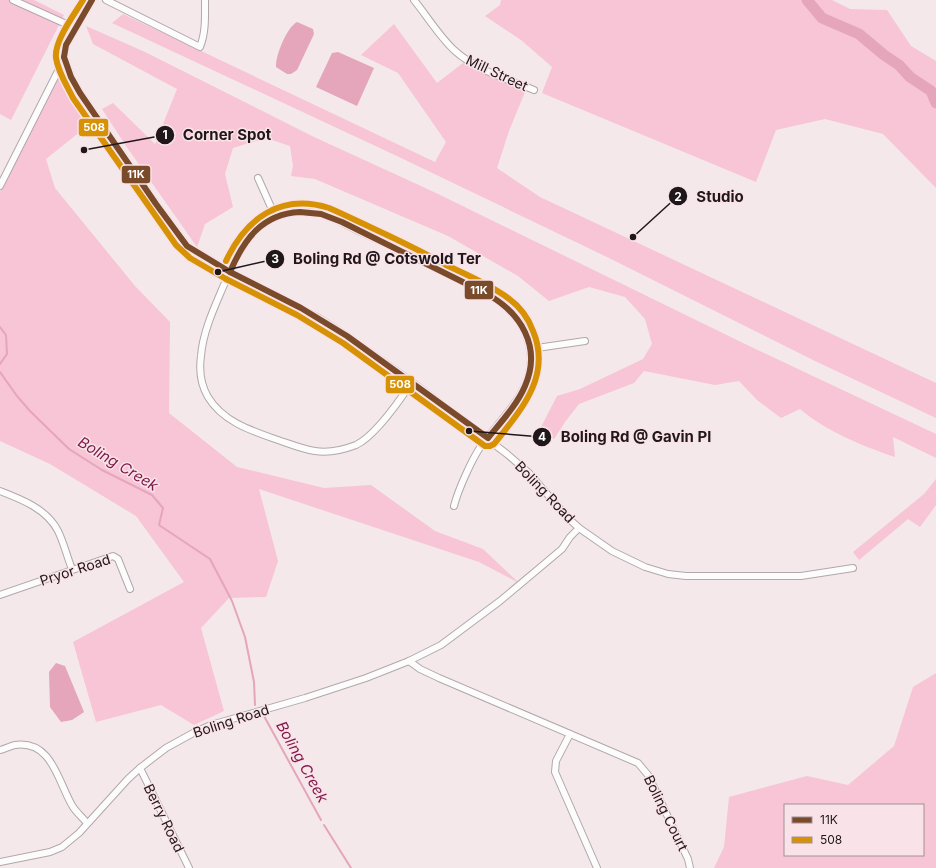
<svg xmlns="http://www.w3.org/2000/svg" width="936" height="868" viewBox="0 0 936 868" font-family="Inter,sans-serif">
  <rect width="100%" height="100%" fill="#f4e8eb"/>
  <g fill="#f7c5d5" fill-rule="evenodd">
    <path d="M0 0H34L64 15 11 120 0 114Z"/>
    <path d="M501 0H832L850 9 887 10 911 46 936 61V188L883 134 825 119 776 130 756 182 542 93 552 67 521 40 485 16 500 5Z"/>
    <path d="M123 14 435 162 446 142 398 73 361 55 394 24 437 83 463 63 527 87 509 131 497 168 540 197 936 383V418L813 360 607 257 399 157 112 23Z"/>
    <path d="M86 26 145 52 314 137 434 192 743 343 936 434V458L893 437 895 457C862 446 826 431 800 409L781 418 757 400 739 381 715 385 644 371 634 383 579 404 565 422 554 439 540 429 557 396 580 389 643 359 652 344 645 319 625 297 589 287 549 301 518 276 448 236 315 179 291 176 293 166 290 146 266 138 233 148 225 174 233 207 205 224 197 247 126 146 102 109 113 103 155 144 177 89 93 44Z"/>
    <path d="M61 69 91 123 46 159 55 188 135 286 170 322 169 413 237 467 324 488 371 485 435 531 483 549 519 583 479 562 259 489 278 561 266 597 229 598 201 628 224 711 194 725 161 705 96 722 73 642 184 582 136 516 50 464 0 441V192Z"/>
    <path d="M936 479V505L920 527 908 519 859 560 853 552 924 494Z"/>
    <path d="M936 673V868H714L724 847 729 797 807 776 848 785 894 746 913 687ZM785 805H923V855H785Z"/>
  </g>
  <g fill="#e5a5bb">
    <path d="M297 22 313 29 314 34 297 70 291 74H287L276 67C275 56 287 27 297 22Z"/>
    <path d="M338 52 374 68 357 106 316 87 332 53Z"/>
    <path d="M56 663 65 666 84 712 72 720 61 722 50 707 49 672Z"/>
  </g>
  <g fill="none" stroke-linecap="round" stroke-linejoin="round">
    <g stroke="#e5a5bb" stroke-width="2">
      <path d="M0 327 6 335 7 354 0 364"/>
      <path d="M0 372 17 396 30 411 69 449 102 470 152 495 163 508 159 525 210 559 232 601 245 637 254 682 255 705"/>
      <path d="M264 716 321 820"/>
      <path d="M324 825 351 868"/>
    </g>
    <path stroke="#e5a5bb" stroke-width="11" d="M807 0 822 18 859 34 884 55 899 65 910 77 931 91 936 103"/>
    <g stroke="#b1a8ab" stroke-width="8">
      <g id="minor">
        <path d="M13 0 75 28"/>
        <path d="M106 0 200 47C206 32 205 16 205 0"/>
        <path d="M414 0C427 16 439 36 454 50 474 69 509 80 534 90"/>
        <path d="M64 57 71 77 80 93 156 204 187 246 230 272 319 318 347 336 412 382 507 454 529 473 567 517 579 528 612 551 645 567 668 574 686 576H801L853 568"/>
        <path d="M258 178 275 216"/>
        <path d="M0 186 59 69 64 57 66 45 92 0"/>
        <path d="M530 349 585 341"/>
        <path d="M412 382C400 400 375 436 356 445 343 450 328 453 315 451 302 449 290 444 278 440 252 431 223 422 208 397 201 385 199 370 201 356 203 330 216 304 226 280 233 265 239 248 250 235 259 224 272 216 286 213 297 211 307 211 318 213 333 217 348 226 361 232 396 248 429 264 463 282 479 291 498 298 511 311 523 323 530 341 531 358 531 394 501 418 481 446 472 459 458 490 454 506"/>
        <path d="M0 491C21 499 47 509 58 531 64 543 67 557 72 569"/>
        <path d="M0 595 113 556 118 559 130 589"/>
        <path d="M409 661 420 669 439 678 638 763 648 775 688 859 690 868"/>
        <path d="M570 734 556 761 555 772 597 868"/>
        <path d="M0 750C5 749 10 746 15 745 53 740 58 783 73 807 77 813 83 818 87 823"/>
        <path d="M140 768 189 868"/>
        <path d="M0 862 50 852 62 847 79 833 128 779 140 768 166 748 195 732 211 725 305 698 366 678 409 661 441 645 500 601 543 565 562 549 570 537 579 528"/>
      </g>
    </g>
    <use href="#minor" stroke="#fdfcfc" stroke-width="6"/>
    <g stroke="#f9e3e9" stroke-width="9">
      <g id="bus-1">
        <path d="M64 57 71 77 80 93 156 204 187 246 230 272"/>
        <path d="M64 57 66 45 92 0"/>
        <path d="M300 212 321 214 342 222 487 294C521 313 542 347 525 386 517 405 501 422 488 438L347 336 301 308 230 272C244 239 262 214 300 212Z"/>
      </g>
    </g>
    <g stroke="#f9e3e9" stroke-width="9">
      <g id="bus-2">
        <path d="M83 0C74 15 54 41 56 58 58 72 67 86 73 98L176 245 190 258 226 279"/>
        <path d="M226 279 297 315 343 343 485 446H490L494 444C521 410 552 376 533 331 528 317 519 306 508 298 489 284 467 275 446 265 421 251 396 239 370 227 357 221 343 214 329 208 281 193 246 218 226 261"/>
      </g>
    </g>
    <use href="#bus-1" stroke="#7a4b2a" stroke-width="6"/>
    <use href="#bus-2" stroke="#d79104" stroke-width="6"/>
  </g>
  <g text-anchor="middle" stroke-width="3" stroke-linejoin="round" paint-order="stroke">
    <g font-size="14" fill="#1f171a" stroke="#f9e3e9">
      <text transform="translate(497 73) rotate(25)" y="5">Mill Street</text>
      <text transform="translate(545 492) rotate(46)" y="5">Boling Road</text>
      <text transform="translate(75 570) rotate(-18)" y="5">Pryor Road</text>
      <text transform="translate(231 721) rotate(-18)" y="5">Boling Road</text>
      <text transform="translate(666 813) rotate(64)" y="5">Boling Court</text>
      <text transform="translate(164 818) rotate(64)" y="5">Berry Road</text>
    </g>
    <g font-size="15" font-style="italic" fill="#7e1747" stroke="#f9e3e9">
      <text transform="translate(118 464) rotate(31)" y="5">Boling Creek</text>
      <text transform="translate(302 762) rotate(61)" y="5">Boling Creek</text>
    </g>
  </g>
  <path fill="none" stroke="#1f171a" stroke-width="1.5" d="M84 150L165 135M633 237L678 196M218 272L275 259M469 431L542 437"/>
  <g fill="#1f171a" stroke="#f9e3e9" stroke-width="1.5">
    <circle cx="84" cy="150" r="4"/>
    <circle cx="633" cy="237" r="4"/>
    <circle cx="218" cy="272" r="4"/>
    <circle cx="469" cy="431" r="4"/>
    <circle cx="165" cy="135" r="10"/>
    <circle cx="678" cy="196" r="10"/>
    <circle cx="275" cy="259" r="10"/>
    <circle cx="542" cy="437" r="10"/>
  </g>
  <g font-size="12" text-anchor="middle" font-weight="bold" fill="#fff">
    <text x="165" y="139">1</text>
    <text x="678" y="201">2</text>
    <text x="275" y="263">3</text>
    <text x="542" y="441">4</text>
  </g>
  <g font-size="15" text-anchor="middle" font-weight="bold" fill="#1f171a" stroke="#f9e3e9" stroke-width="3" stroke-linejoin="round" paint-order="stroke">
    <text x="227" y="140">Corner Spot</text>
    <text x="720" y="202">Studio</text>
    <text x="387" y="264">Boling Rd @ Cotswold Ter</text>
    <text x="636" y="442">Boling Rd @ Gavin Pl</text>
  </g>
  <g stroke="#f9e3e9" stroke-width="1.5">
    <rect x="78" y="118" width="31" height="19" rx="4" fill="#d79104"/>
    <rect x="121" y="165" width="30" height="19" rx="4" fill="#7a4b2a"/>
    <rect x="464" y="280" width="30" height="20" rx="4" fill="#7a4b2a"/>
    <rect x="385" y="375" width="30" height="19" rx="4" fill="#d79104"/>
  </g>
  <g font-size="11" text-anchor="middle" font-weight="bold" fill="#fff">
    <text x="94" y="131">508</text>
    <text x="136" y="178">11K</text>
    <text x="479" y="294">11K</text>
    <text x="400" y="388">508</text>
  </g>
  <rect x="784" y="804" width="140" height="52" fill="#f9e3e9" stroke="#a29196"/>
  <rect x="792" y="817" width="20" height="6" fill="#7a4b2a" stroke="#a29196"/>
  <text x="820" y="824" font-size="12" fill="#1f171a">11K</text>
  <rect x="792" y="837" width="20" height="6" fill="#d79104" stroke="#a29196"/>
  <text x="820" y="844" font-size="12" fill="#1f171a">508</text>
</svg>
